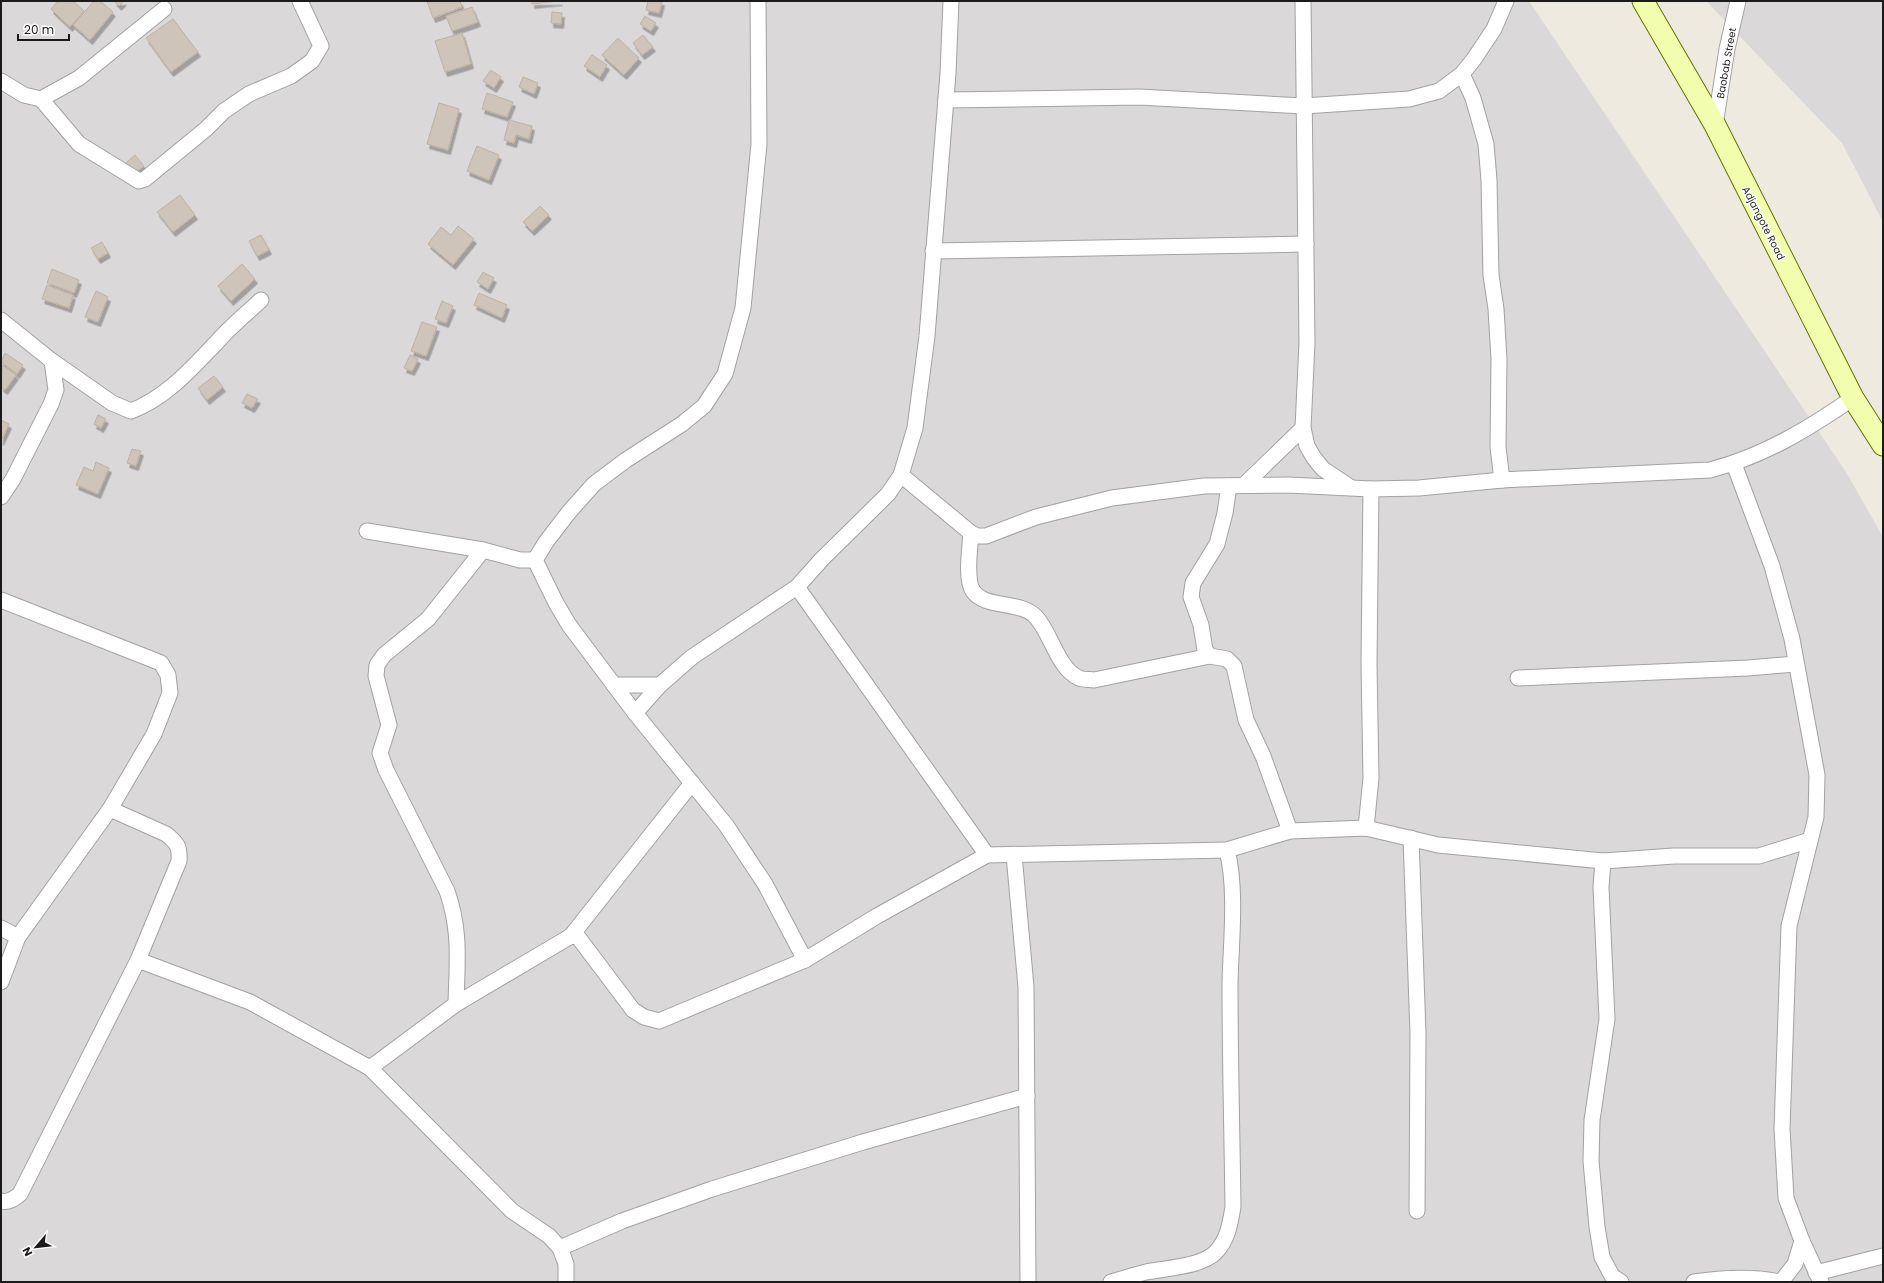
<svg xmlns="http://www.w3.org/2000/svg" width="1884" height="1283" viewBox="0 0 1884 1283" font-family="Poppins,sans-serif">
  <defs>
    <filter id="shadow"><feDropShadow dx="2.5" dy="4.5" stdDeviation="0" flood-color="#0004"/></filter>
  </defs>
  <rect width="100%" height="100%" fill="#eeeae0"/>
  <g fill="#dad8d8">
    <path d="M1 1H1529L1846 472 1883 537V1282H1Z"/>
    <path d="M1706 1H1883V222L1842 143Z"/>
  </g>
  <g fill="#cec4b9" stroke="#c0b1a1" filter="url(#shadow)">
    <path d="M58 1H73L84 11 70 27 51 9Z"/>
    <path d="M94 1H100L113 12 90 40 73 25Z"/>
    <path d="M114 1H124L119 6Z"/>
    <path d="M427 1H460L462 7 433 18Z"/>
    <path d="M532 1H560L532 4Z"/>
    <path d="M648 1H662L659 13 646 10Z"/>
    <path d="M472 7 478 22 452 31 446 16Z"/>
    <path d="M552 12 562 13 561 24 551 23Z"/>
    <path d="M645 16 656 23 651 31 640 24Z"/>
    <path d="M173 19 198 52 171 72 146 38Z"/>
    <path d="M462 33 471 64 445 72 435 41Z"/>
    <path d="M643 35 653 47 642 55 633 43Z"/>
    <path d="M618 38 639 58 624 75 602 55Z"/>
    <path d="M592 55 607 65 600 77 584 66Z"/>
    <path d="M491 70 501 77 494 88 483 81Z"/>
    <path d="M523 77 538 83 534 94 519 87Z"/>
    <path d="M487 93 513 102 507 117 482 109Z"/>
    <path d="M439 103 459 109 448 150 427 144Z"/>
    <path d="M509 120 532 126 529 139 516 135 514 143 504 140Z"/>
    <path d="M477 146 499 155 489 180 467 171Z"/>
    <path d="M135 155 144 166 135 173 126 163Z"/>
    <path d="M180 195 195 215 173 232 157 212Z"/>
    <path d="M540 206 549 215 532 231 523 222Z"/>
    <path d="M458 226 474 239 453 265 428 244 441 227 451 235Z"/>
    <path d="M261 235 269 250 257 256 249 241Z"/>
    <path d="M102 242 108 253 98 259 91 248Z"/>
    <path d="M242 264 255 279 231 301 218 286Z"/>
    <path d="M52 269 79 280 74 293 47 283Z"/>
    <path d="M483 272 494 278 488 289 477 282Z"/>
    <path d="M47 285 73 295 69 308 42 299Z"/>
    <path d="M96 291 108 297 98 322 85 317Z"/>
    <path d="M479 293 507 305 502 318 474 305Z"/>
    <path d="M442 301 453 306 446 323 435 319Z"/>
    <path d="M422 322 437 327 426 356 411 351Z"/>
    <path d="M5 353 23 365 17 374 1 362Z"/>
    <path d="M410 355 418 359 412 371 404 368Z"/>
    <path d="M2 365 16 375 5 390 1 387Z"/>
    <path d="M214 376 223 387 207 400 198 388Z"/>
    <path d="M247 394 258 399 252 408 242 403Z"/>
    <path d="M98 415 106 419 101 428 94 424Z"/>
    <path d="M1 420 9 424 1 441Z"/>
    <path d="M132 449 141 451 136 466 127 463Z"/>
    <path d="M96 462 109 468 98 494 76 485 84 467 93 471Z"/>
  </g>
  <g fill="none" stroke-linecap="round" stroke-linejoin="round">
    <g stroke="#a2a2a2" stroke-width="17">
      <g id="street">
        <path d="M1303 1 1307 343 1303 428 1307 446 1314 458 1323 469 1350 487"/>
        <path d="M1462 74 1473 98 1486 144 1489 180 1491 275 1496 309 1499 359 1498 447 1502 480"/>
        <path d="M1 81 24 95 41 99 79 78 164 9"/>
        <path d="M41 99 79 144 139 181 145 179 206 129 224 111 249 94 291 76 312 61 321 46 300 1"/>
        <path d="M946 100 1139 97 1304 106 1409 99 1439 91 1462 74 1474 59 1494 29 1506 1"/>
        <path d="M1715 125 1727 49 1738 1"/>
        <path d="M933 251 1306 244"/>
        <path d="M1 320 52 361"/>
        <path d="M1734 464 1772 566 1792 639 1817 775 1816 817 1789 926 1782 1129 1786 1198 1802 1241 1821 1282"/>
        <path d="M901 475 971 533 977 536H986L1036 517 1112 498 1204 486 1288 485 1371 489 1419 488 1502 480 1710 470C1764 456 1808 429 1853 398"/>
        <path d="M1244 485 1303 428"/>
        <path d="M1229 486 1225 513 1217 544 1193 583 1191 597 1201 625 1205 650 1210 656 1227 659 1234 666 1246 720 1263 756 1290 831"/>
        <path d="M1 497 13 479 51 404 56 390 52 361 112 403 131 411C166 398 192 368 217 342 230 327 246 314 261 300"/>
        <path d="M367 531 483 550 520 560H535L556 603 569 625 635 713 726 825 765 884 805 960"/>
        <path d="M971 533C970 548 965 579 973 591 985 609 1020 600 1036 617 1051 633 1058 669 1079 678 1083 680 1090 679 1094 680L1210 656"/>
        <path d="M535 560 546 542 569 512 594 484 626 460 682 424 704 406 725 374 743 308 759 144 758 1"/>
        <path d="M797 587 987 855"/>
        <path d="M1 600 161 663 168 675 170 693 154 734 110 809 18 937 1 982"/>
        <path d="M1518 678 1748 668 1795 664"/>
        <path d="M614 685H660"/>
        <path d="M635 713 660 685 692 657 797 587 822 559 888 494 901 475 915 428 927 336 948 73 951 1"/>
        <path d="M1366 828 1371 778 1369 664 1371 489"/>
        <path d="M1411 838 1418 1033 1417 1211"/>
        <path d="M1014 855 1026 987 1028 1282"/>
        <path d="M1603 861 1601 887 1607 1019 1592 1120 1591 1161 1597 1227 1602 1257 1612 1276 1621 1282"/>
        <path d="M1 928 18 937"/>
        <path d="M571 936 692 783"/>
        <path d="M138 960 250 1002 370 1068 512 1211 549 1236 560 1248 566 1264V1282"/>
        <path d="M456 1004C457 962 461 931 447 891L386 770 380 753 389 725 376 676 377 665 384 655 428 619 483 550"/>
        <path d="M370 1068 456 1004 571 936 578 937 633 1010 644 1017 659 1021 805 960 877 916 987 855 1227 850"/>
        <path d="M1 1201C8 1203 14 1199 20 1194L138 960 179 861C180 846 177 843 166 834L110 809"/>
        <path d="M560 1248 622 1221 712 1189 863 1142 1027 1096"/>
        <path d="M1816 1273 1883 1256"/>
        <path d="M1111 1282C1122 1279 1134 1275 1146 1272 1166 1268 1201 1267 1216 1252 1228 1239 1230 1224 1233 1207 1232 1133 1230 1058 1230 983 1231 941 1237 890 1227 850L1290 831 1366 828 1438 845 1603 861 1674 856H1759L1810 840"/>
        <path d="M1694 1282C1724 1278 1751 1276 1781 1282"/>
        <path d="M1781 1282 1795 1264 1802 1241"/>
      </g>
    </g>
    <g stroke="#5f7500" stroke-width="23">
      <path id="secondary" d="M1643 1 1715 125 1853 398 1883 445"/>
    </g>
    <use href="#street" stroke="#fff" stroke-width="15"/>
    <use href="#secondary" stroke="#f3fdae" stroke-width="21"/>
  </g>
  <g text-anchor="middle" stroke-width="3" stroke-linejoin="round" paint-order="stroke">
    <g font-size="10" fill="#1b1b1b" stroke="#fff">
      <text transform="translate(1726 63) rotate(-80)" y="4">Baobab Street</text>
      <text transform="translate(1764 223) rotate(63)" y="4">Adjangote Road</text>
    </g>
  </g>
  <rect width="1884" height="1283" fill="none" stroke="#1b1b1b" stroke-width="4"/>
  <g transform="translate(36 1247) rotate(242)" stroke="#ffffff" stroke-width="3" paint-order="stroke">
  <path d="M0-3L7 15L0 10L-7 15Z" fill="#1b1b1b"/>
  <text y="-6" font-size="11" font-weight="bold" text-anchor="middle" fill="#1b1b1b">N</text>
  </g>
  <path d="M18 34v6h51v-6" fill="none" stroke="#1b1b1b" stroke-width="2"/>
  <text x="24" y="34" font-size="12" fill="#1b1b1b" stroke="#ffffff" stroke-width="3" paint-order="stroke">20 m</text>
</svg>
